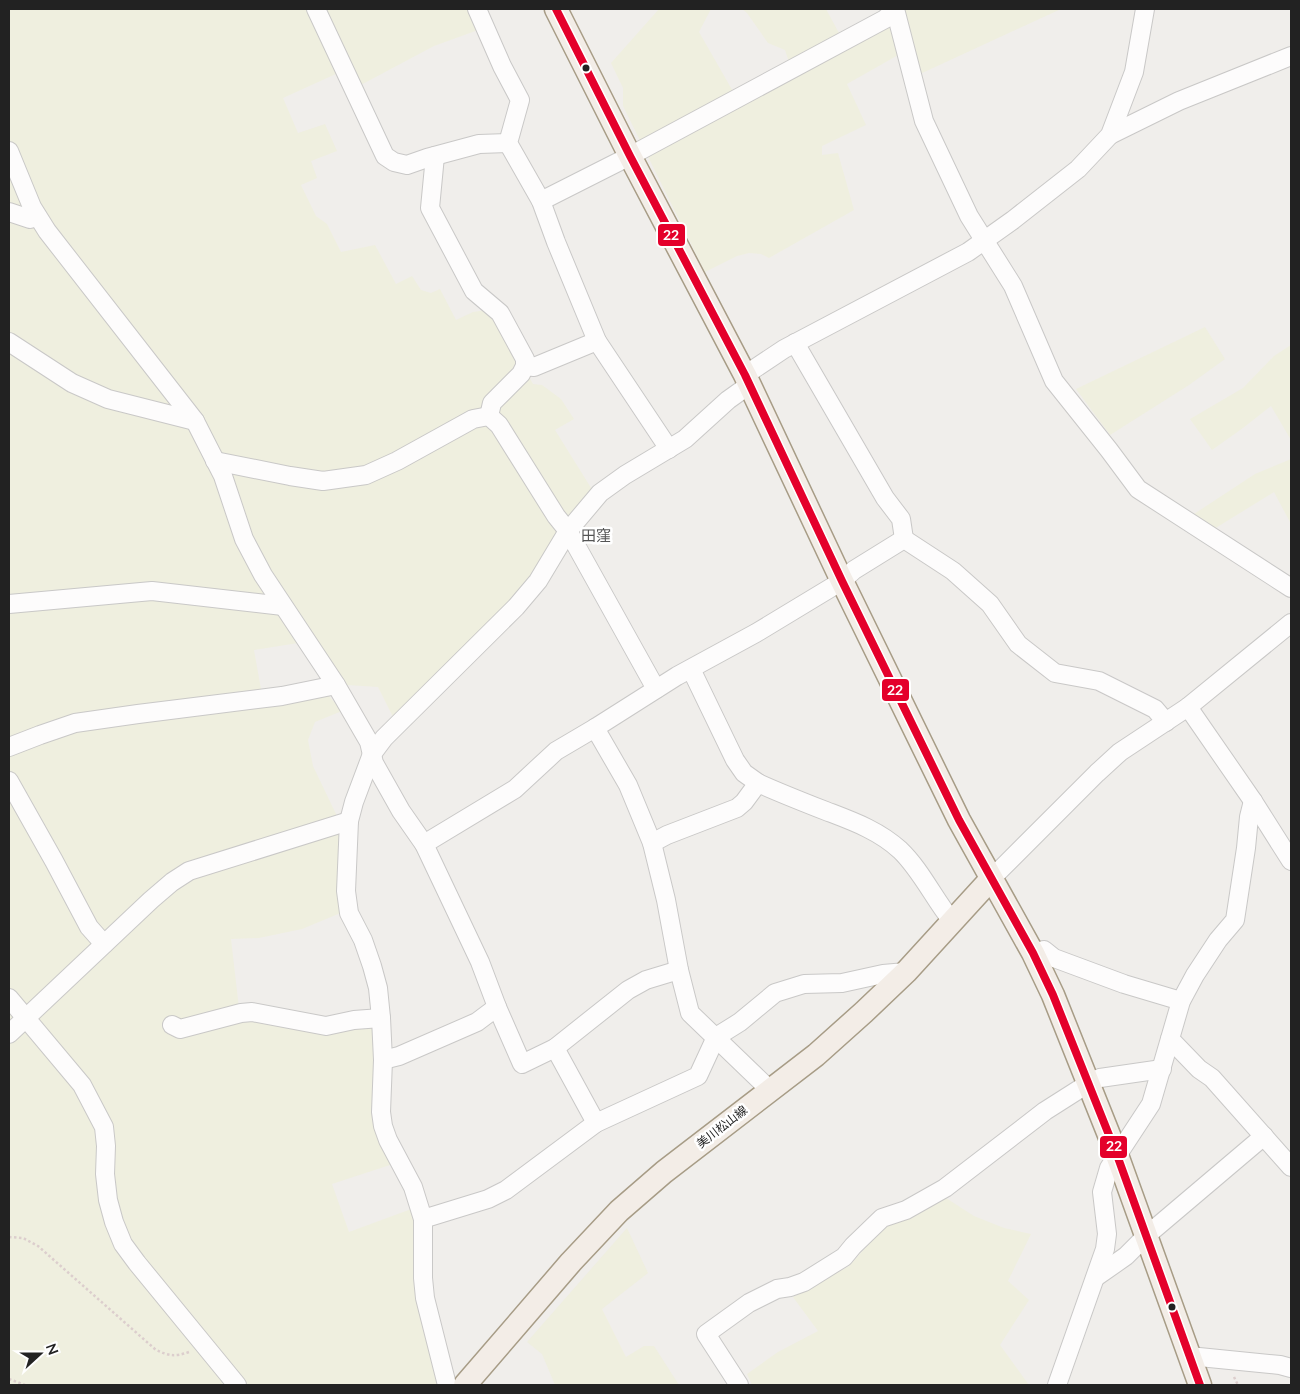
<svg xmlns="http://www.w3.org/2000/svg" width="1300" height="1394" viewBox="0 0 1300 1394" font-family="Lato,'Noto Sans JP',sans-serif">
  <rect width="100%" height="100%" fill="#f0eeeb"/>
  <g fill="#efefdf">
    <path d="M9 9H469L478 30 434 46 357 87 349 68 283 98 298 133 325 124 337 151 311 161 317 178 301 185 316 216 327 224 341 252 375 245 396 284 412 276 421 290 431 293 440 289 456 320 473 312 486 310 498 320 533 384 542 385 561 399 574 419 555 430 593 491 531 581 394 719 378 687 347 685 317 640 254 650 264 706 326 693 342 711 315 722 308 740 313 766 336 814 339 834 342 839 343 912 302 929 259 938 231 939 240 1017 374 1024V1114L393 1164 332 1184 349 1232 414 1208 441 1385H9Z"/>
    <path d="M659 9H711L699 32 739 102 793 74 785 50 768 43 747 13 742 9H826L846 46 901 9H1061L920 74 900 54 847 84 866 125 822 146V155L838 153 854 210 769 258 761 254 749 253 737 256 705 272 623 106V88L611 63Z"/>
    <path d="M1205 327 1225 359 1189 385 1110 435 1076 389Z"/>
    <path d="M1291 345V440L1271 406 1243 428 1212 450 1190 419 1243 388 1274 356Z"/>
    <path d="M1291 459V524L1274 492 1214 529 1194 514 1255 474Z"/>
    <path d="M946 1198 974 1216 1004 1228 1031 1234 1008 1281 1029 1300 1000 1345 1029 1385H752L747 1374 778 1352 818 1331 793 1297 849 1266 886 1225 912 1216Z"/>
    <path d="M627 1228 648 1273 602 1309 626 1357 644 1346H654L679 1385H555L542 1354 527 1342Z"/>
  </g>
  <g fill="none" stroke-linecap="round" stroke-linejoin="round">
    <g stroke="#c9c8c7" stroke-width="20">
      <g id="minor">
        <path d="M316 9 385 156 394 162 407 165 427 158 479 144 508 143"/>
        <path d="M477 9 502 66 520 100 508 143 541 201 556 242 597 341 669 449"/>
        <path d="M895 9 924 121 969 216 1013 286 1054 381 1109 450 1138 489 1291 588"/>
        <path d="M1110 135 1179 101 1291 56"/>
        <path d="M9 151 32 207 47 231 195 421 223 476 244 539 263 575 336 685 369 742 374 763 401 811 424 844 480 962 497 1007 522 1064 555 1048 628 990 646 980 679 970"/>
        <path d="M435 156 430 208 474 291 500 313 525 359V366L521 374 492 403 489 416"/>
        <path d="M541 201 630 156 885 19 895 10"/>
        <path d="M9 212 30 219 37 216"/>
        <path d="M9 342 72 383 108 399 195 421"/>
        <path d="M795 343 885 498 901 519 904 539"/>
        <path d="M525 366 534 367 597 341"/>
        <path d="M745 375 784 349 968 252 1013 220 1078 169 1110 135 1134 72 1145 9"/>
        <path d="M215 461 290 476 323 481 366 475 397 461 473 419 489 416 499 425 556 516 568 531 656 689"/>
        <path d="M9 604 152 591 283 606"/>
        <path d="M691 669 735 760 744 773 758 783C780 793 803 802 826 811 852 821 878 830 900 850 921 870 934 899 952 921"/>
        <path d="M1188 707 1253 801 1291 861"/>
        <path d="M9 747 40 735 75 723 138 714 282 696 336 685"/>
        <path d="M9 781 54 861 89 927 104 944"/>
        <path d="M652 843 667 835 737 808 744 802 758 783"/>
        <path d="M424 844 515 789 556 751 595 728"/>
        <path d="M991 879 1097 773 1120 752 1188 707 1291 623"/>
        <path d="M1033 953 1044 950 1054 958 1124 984 1181 1001"/>
        <path d="M9 998 82 1085 104 1127 106 1146 105 1174 108 1200 114 1222 123 1244 137 1263 237 1385"/>
        <path d="M172 1025 180 1029 241 1013 252 1012 326 1026 354 1020 381 1018"/>
        <path d="M9 1034 151 900 172 882 189 871 349 821"/>
        <path d="M1170 1039 1199 1069 1212 1078 1291 1167"/>
        <path d="M555 1048 596 1123"/>
        <path d="M383 1060 399 1056 477 1022 497 1007"/>
        <path d="M770 1090 690 1013 679 970 666 900 652 843 628 785 595 728 677 676 756 633 842 581 854 570 904 539 953 571 990 604 1018 644 1055 673 1099 681 1155 709 1166 722"/>
        <path d="M423 1219 488 1199 506 1190 596 1123 698 1076 716 1037 740 1022 775 993 804 984 842 983 883 974 906 972"/>
        <path d="M1096 1277 1126 1256 1146 1236 1264 1136"/>
        <path d="M1189 1356 1280 1365 1291 1368"/>
        <path d="M447 1385 425 1298 423 1278V1219L413 1187 388 1140 383 1126 381 1112 383 1060 381 1018 378 988 372 966 363 940 349 913 346 891 349 821 354 802 372 754 384 738 516 607 538 581 568 531 600 493 625 475 685 439 728 400 749 385"/>
        <path d="M739 1385 706 1334 749 1303 777 1289 790 1287 804 1282 844 1257 853 1246 882 1218 906 1210 945 1188 1045 1111 1089 1083 1100 1078 1162 1069"/>
        <path d="M1057 1385 1105 1249 1107 1234 1102 1192 1109 1168 1151 1104 1181 1001 1195 975 1218 940 1235 920 1246 848 1249 817 1253 801"/>
      </g>
    </g>
    <g stroke="#a79c86" stroke-width="25">
      <g id="major">
        <path d="M556 9 630 156 745 375 842 581 959 820 1033 953 1053 995 1117 1155 1200 1385"/>
        <path d="M465 1385 571 1262 619 1211 664 1172 816 1055 864 1012 906 972 991 879"/>
      </g>
    </g>
    <g stroke="#dccecd" stroke-width="2.5" stroke-dasharray="2.5 2.5" stroke-linecap="butt">
      <path d="M9 1237 23 1238 38 1246 156 1350C170 1356 174 1357 189 1352"/>
      <path d="M1234 1377 1238 1385"/>
      <path d="M9 1379 25 1385"/>
    </g>
    <use href="#minor" stroke="#fdfcfc" stroke-width="18"/>
    <use href="#major" stroke="#f3ede7" stroke-width="22"/>
    <g stroke="#fff" stroke-width="11">
      <path id="bus-1" d="M556 9 630 156 745 375 842 581 959 820 1033 953 1053 995 1117 1155 1200 1385"/>
    </g>
    <use href="#bus-1" stroke="#e4002b" stroke-width="8"/>
  </g>
  <g fill="#222" stroke="#fff" stroke-width="2">
    <circle cx="586" cy="68" r="4.5"/>
    <circle cx="1172" cy="1307" r="4.5"/>
  </g>
  <g text-anchor="middle" stroke-width="5" stroke-linejoin="round" paint-order="stroke">
    <g font-size="12" fill="#222" stroke="#fff">
      <text transform="translate(722 1127) rotate(-38)" y="4">美川松山線</text>
    </g>
    <g font-size="15" fill="#555" stroke="#fff">
      <text x="596" y="541">田窪</text>
    </g>
  </g>
  <g stroke="#fff" stroke-width="2">
    <rect x="657" y="223" width="29" height="24" rx="5" fill="#e4002b"/>
    <rect x="881" y="678" width="29" height="24" rx="5" fill="#e4002b"/>
    <rect x="1099" y="1135" width="29" height="24" rx="5" fill="#e4002b"/>
  </g>
  <g font-size="14" text-anchor="middle" font-weight="bold" fill="#fff">
    <text x="671" y="240">22</text>
    <text x="895" y="695">22</text>
    <text x="1114" y="1151">22</text>
  </g>
  <rect width="1300" height="1394" fill="none" stroke="#222222" stroke-width="20"/>
  <g transform="translate(40 1354) rotate(69)" stroke="#ffffff" stroke-width="4" paint-order="stroke">
  <path d="M0-4L9 19L0 12L-9 19Z" fill="#222222"/>
  <text y="-8" font-size="14" font-weight="bold" text-anchor="middle" fill="#222222">N</text>
  </g>
</svg>
